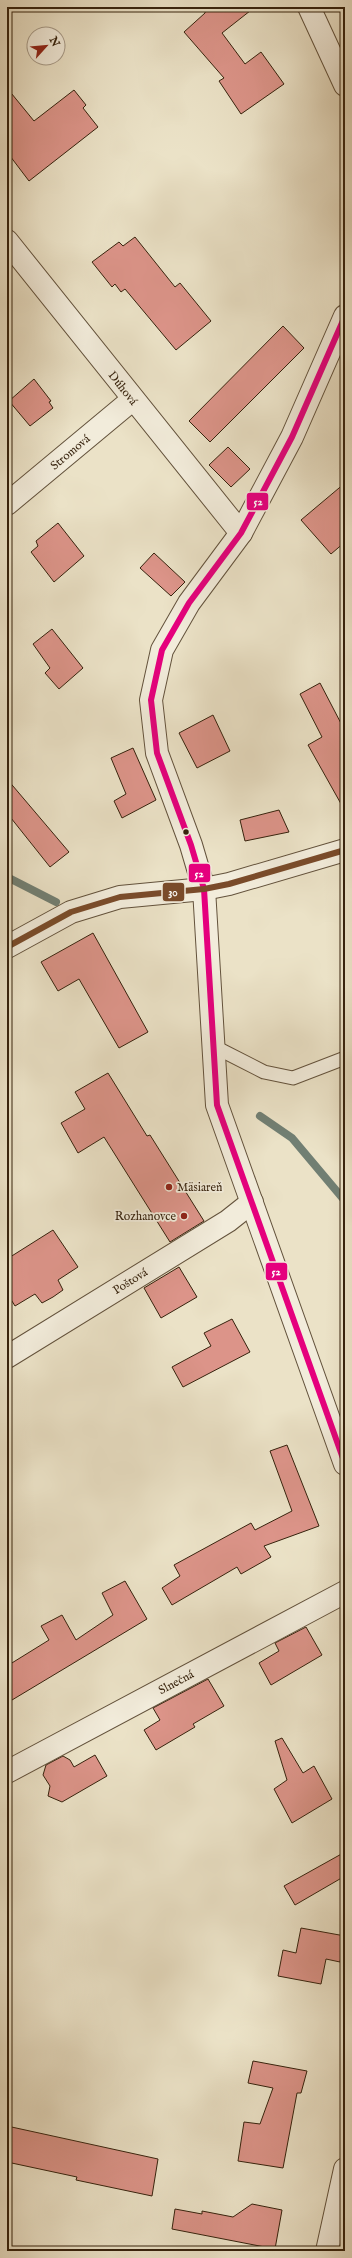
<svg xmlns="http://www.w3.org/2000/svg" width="352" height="2258" viewBox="0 0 352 2258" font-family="'IM FELL English',serif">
  <rect width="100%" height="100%" fill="#ebe2c7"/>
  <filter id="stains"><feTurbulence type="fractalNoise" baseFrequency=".005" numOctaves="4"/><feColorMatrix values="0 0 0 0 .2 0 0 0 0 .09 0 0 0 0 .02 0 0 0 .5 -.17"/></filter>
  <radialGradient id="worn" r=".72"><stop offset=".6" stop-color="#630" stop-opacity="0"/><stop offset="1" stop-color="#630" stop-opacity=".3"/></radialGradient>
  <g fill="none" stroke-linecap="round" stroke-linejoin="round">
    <g stroke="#717f73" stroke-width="8">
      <path d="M7 877 56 902"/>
      <path d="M260 1116 292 1138 345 1201"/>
    </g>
  </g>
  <g fill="#dc9489" stroke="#36220d">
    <path d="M206 7H255L222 33 245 64 261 52 284 84 241 114 219 81 224 78 184 32 205 13Z"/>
    <path d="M7 88 34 121 74 90 86 105 83 108 98 127 29 181 7 152Z"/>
    <path d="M135 237 175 287 180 283 211 321 176 350 125 289 121 292 115 284 112 287 92 262 119 242 123 246Z"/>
    <path d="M283 326 304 348 210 442 189 421Z"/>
    <path d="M34 379 51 401 49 402 53 408 30 426 9 401Z"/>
    <path d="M228 447 250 469 231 487 209 465Z"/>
    <path d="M345 483V542L331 554 301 520Z"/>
    <path d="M58 523 84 556 54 582 31 552 38 546 36 541Z"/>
    <path d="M154 553 185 582 171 596 140 568Z"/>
    <path d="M52 629 83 668 59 689 45 673 50 668 33 644Z"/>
    <path d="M320 683 345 731V811L308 745 322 737 300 694Z"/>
    <path d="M213 715 230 751 197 768 179 733Z"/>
    <path d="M133 748 156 800 122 818 114 801 126 794 111 758Z"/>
    <path d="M7 779 69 852 50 867 7 813Z"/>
    <path d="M279 810 289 832 245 841 240 820Z"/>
    <path d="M93 933 148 1032 119 1048 79 979 58 991 41 962Z"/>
    <path d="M108 1073 147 1136 150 1135 204 1221 170 1242 104 1137 78 1153 61 1123 85 1109 75 1092Z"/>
    <path d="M53 1230 78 1267 58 1280 63 1290 53 1297 42 1303 35 1294 15 1306 7 1293V1259Z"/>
    <path d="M179 1267 197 1297 161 1318 144 1288Z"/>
    <path d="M232 1319 250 1352 183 1387 172 1367 211 1346 204 1333Z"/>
    <path d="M287 1445 319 1526 264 1546 271 1557 241 1574 237 1567 172 1605 162 1588 180 1576 174 1565 251 1523 255 1530 292 1511 270 1451Z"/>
    <path d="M125 1581 147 1619 7 1703V1666L49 1640 41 1626 62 1615 76 1640 113 1615 102 1593Z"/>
    <path d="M306 1627 322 1655 271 1685 259 1663 279 1651 275 1643Z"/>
    <path d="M208 1679 224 1706 193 1724 195 1727 156 1750 144 1730 160 1720 153 1708Z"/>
    <path d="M282 1738 303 1773 314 1766 332 1799 292 1823 274 1789 287 1780 275 1741Z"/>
    <path d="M95 1755 107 1776 62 1802 48 1796 50 1786 43 1775 46 1765 63 1756 70 1760 74 1767Z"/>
    <path d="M345 1852V1876L295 1905 284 1886Z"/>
    <path d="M301 1928 345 1936 340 1962 326 1959 321 1984 278 1976 283 1950 296 1953Z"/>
    <path d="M253 2061 307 2071 301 2093H297L283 2168 238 2161 244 2122 260 2124 273 2088 248 2083Z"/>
    <path d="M7 2126 158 2159 152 2196 76 2180 77 2177 7 2162Z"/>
    <path d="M252 2204 282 2210 275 2249 172 2229 175 2209 202 2214V2211L233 2217Z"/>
  </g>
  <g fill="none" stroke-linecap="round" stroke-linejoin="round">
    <g stroke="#63523c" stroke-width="15">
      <path id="service" d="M215 1047 264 1072 293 1078 345 1058"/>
    </g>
    <g stroke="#63523c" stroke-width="24">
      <g id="minor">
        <path d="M309 7 345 85"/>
        <path d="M7 241 241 533"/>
        <path d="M345 316 292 437 241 533 189 603 162 650 151 700 157 753 191 845 204 889 217 1105 345 1464"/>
        <path d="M7 504 132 400"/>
        <path d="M7 1357 228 1221 252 1202"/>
        <path d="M7 1772 345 1592"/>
        <path d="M327 2251 345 2169"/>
      </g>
    </g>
    <g stroke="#63523c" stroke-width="24">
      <path id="tertiary" d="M7 947 71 912 120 897 204 889 229 884 345 850"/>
    </g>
    <use href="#service" stroke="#f2ecdb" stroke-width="13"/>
    <use href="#minor" stroke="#f2ecdb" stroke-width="22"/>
    <use href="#tertiary" stroke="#f2ecdb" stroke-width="22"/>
    <g stroke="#f2ecdb" stroke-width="9">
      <path id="bus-1" d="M345 316 292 437 241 533 189 603 162 650 151 700 157 753 191 845 204 889 217 1105 345 1464"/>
    </g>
    <g stroke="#f2ecdb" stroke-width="9">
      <path id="bus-2" d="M7 947 71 912 120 897 204 889 229 884 345 850"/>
    </g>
    <use href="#bus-1" stroke="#e5007d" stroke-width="6"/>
    <use href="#bus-2" stroke="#7a4b2a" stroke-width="6"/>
  </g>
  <circle fill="#36220d" stroke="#f2ecdb" stroke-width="1.5" cx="186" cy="832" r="3.5"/>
  <g fill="#8f2418" stroke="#f2ecdb" stroke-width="1.5">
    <circle cx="169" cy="1187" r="4"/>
    <circle cx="184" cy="1216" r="4"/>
  </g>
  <g text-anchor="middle" stroke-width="3.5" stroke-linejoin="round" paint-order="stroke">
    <g font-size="12" fill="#36220d" stroke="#f2ecdb">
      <text transform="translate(123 388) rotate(52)" y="4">Dúhová</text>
      <text transform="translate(70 452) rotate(-40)" y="4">Stromová</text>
      <text transform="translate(130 1281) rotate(-32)" y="4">Poštová</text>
      <text transform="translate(176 1682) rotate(-28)" y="4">Slnečná</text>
    </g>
    <g font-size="12" fill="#36220d" stroke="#f2ecdb" text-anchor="start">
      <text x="177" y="1191">Mäsiareň</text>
      <text x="176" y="1220" text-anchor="end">Rozhanovce</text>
    </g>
  </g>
  <g stroke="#f2ecdb" stroke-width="1.5">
    <rect x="246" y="492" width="23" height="19" rx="4" fill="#e5007d"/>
    <rect x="188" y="863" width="23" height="20" rx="4" fill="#e5007d"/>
    <rect x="162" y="882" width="23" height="20" rx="4" fill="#7a4b2a"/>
    <rect x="265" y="1262" width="23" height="19" rx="4" fill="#e5007d"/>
  </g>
  <g font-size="11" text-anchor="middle" font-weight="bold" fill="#fff">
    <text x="258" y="505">52</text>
    <text x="199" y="877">52</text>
    <text x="173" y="896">30</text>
    <text x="276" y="1275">52</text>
  </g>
  <rect width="352" height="2258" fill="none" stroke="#ebe2c7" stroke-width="24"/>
  <rect x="8" y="8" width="336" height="2242" fill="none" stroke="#36220d" stroke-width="2"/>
  <rect x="12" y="12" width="328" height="2234" fill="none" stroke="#36220d"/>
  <g transform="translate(46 46) rotate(63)"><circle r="19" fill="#f2ecdb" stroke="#a79b89"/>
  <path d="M0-3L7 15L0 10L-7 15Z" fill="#8f2418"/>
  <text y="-6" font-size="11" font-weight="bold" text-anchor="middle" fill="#36220d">N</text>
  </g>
  <rect width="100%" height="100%" filter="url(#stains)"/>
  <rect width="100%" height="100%" fill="url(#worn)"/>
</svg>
